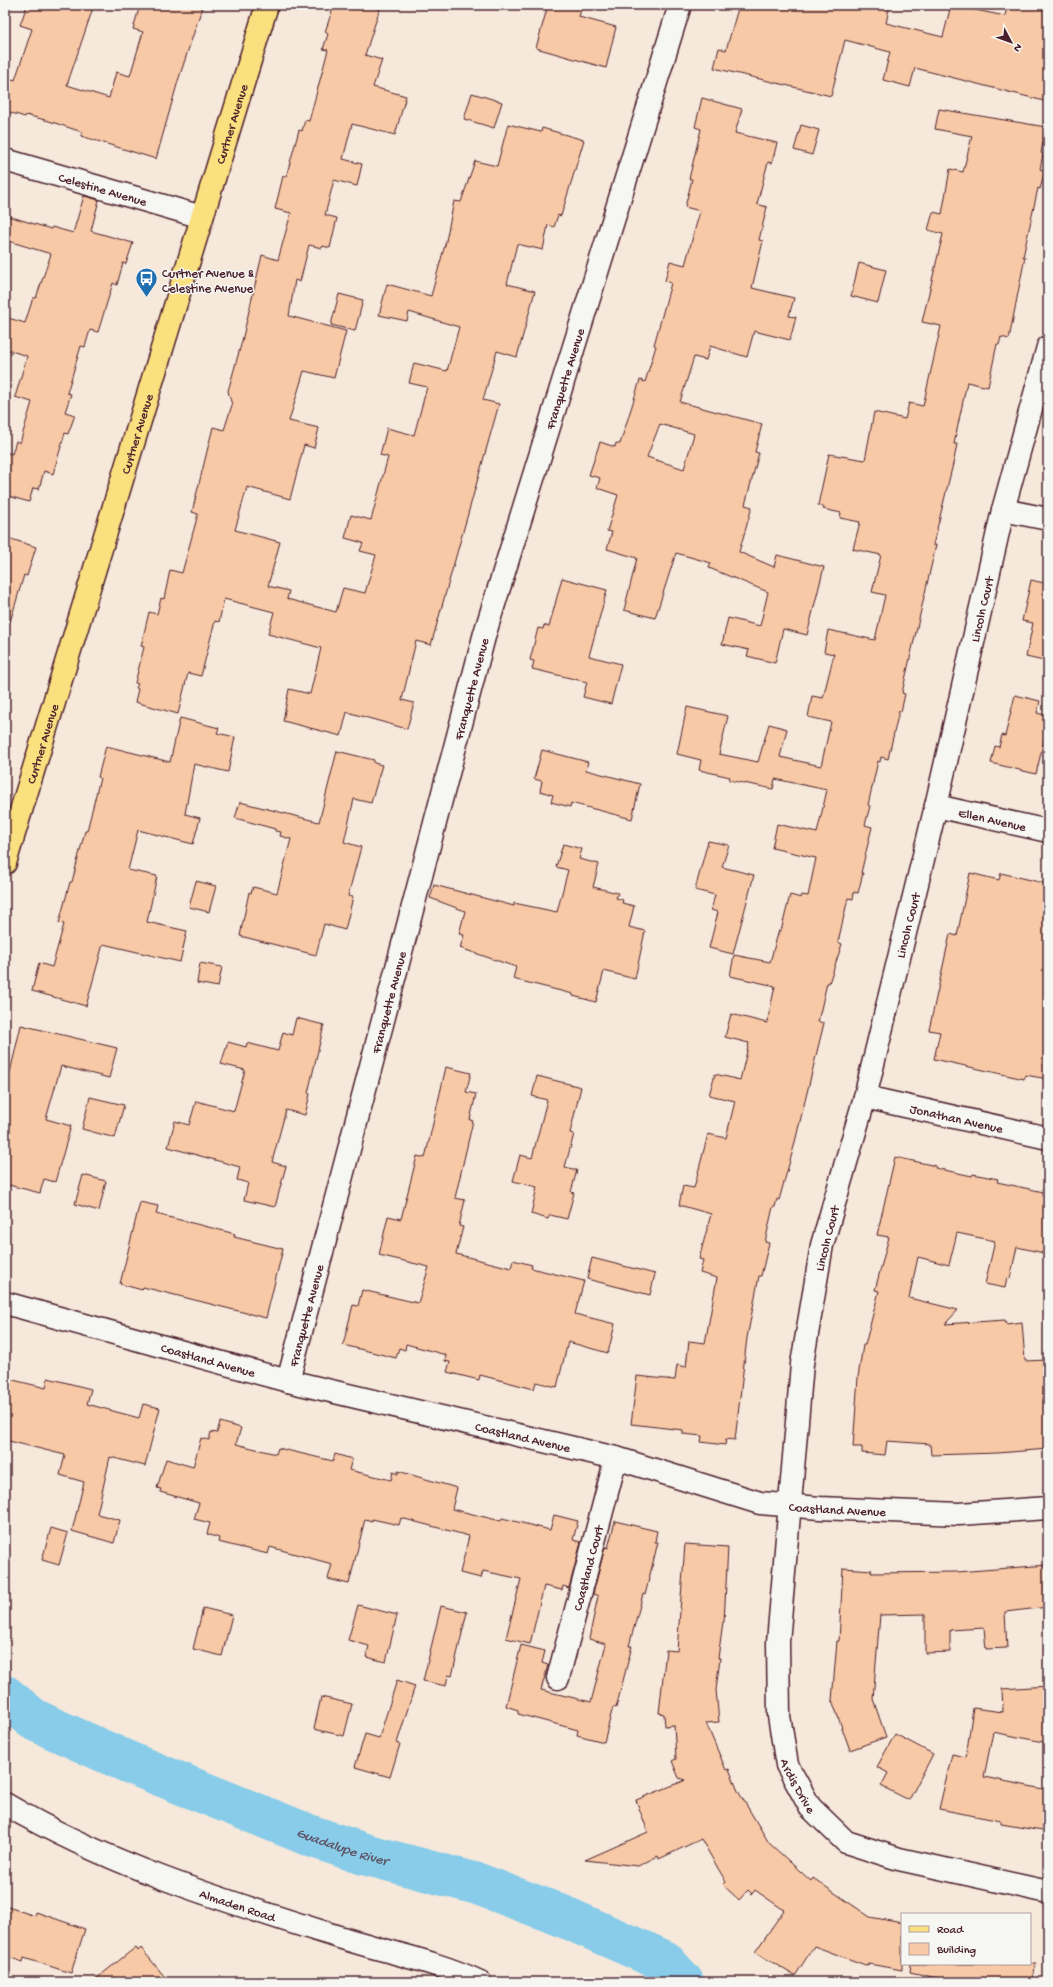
<svg xmlns="http://www.w3.org/2000/svg" width="1053" height="1987" font-family="'Gochi Hand',sans-serif">
	<rect width="100%" height="100%" fill="#f6e8db"/>
	<filter id="ink" filterUnits="userSpaceOnUse"><feTurbulence type="fractalNoise" baseFrequency=".025" numOctaves="2"/><feDisplacementMap in="SourceGraphic" scale="8" xChannelSelector="R" yChannelSelector="G"/><feConvolveMatrix kernelMatrix="1 2 1 2 8 2 1 2 1" color-interpolation-filters="sRGB"/></filter>
	<g filter="url(#ink)">
		<g fill="none" stroke-linecap="round" stroke-linejoin="round">
			<path stroke="#88ccea" stroke-width="42" id="s1" d="M5,1696L33,1719L52,1728L130,1763L311,1836L364,1854L478,1884L560,1915L664,1961L683,1982"/>
		</g>
		<g fill="#f7c9a6" stroke="#4a1f2b" fill-rule="evenodd">
			<path d="M27,5H94L67,85L109,98L116,72L130,76L143,32L133,29L140,5H203L178,81L156,159L81,136L82,132L49,121L26,115L25,117L5,111V77L15,80L32,29L20,25Z"/>
			<path d="M334,5H381L365,55L382,60L373,87L406,96L395,135L352,124L343,159L362,164L357,186L334,180L325,215L337,218L330,248L323,246L322,248L309,245L300,282L295,280L289,316L346,331L334,378L304,371L289,421L319,428L314,448L304,445L290,499L247,487L235,530L280,542L268,586L289,591L287,599L336,612L343,588L365,593L376,555L360,551L363,543L345,538L351,515L371,520L388,457L380,455L387,428L414,435L427,387L409,383L414,363L447,371L459,327L409,312L407,321L379,315L387,284L431,296L446,241L454,201L461,202L475,161L497,166L508,124L541,132L542,128L584,140L561,216L558,215L554,227L548,225L543,250L517,244L507,284L535,291L517,357L497,351L483,400L499,404L431,645L416,641L402,700L414,703L407,729L347,712L341,736L283,721L289,689L310,694L321,648L268,634L274,612L224,599L219,622L215,621L201,676L188,673L178,714L135,702L138,689L136,688L138,684L135,683L144,647L141,646L149,612L157,614L161,598L164,599L170,570L182,573L198,514L192,512L213,427L224,430L232,405L228,391L242,341L262,255L278,260L291,213L275,209L283,176L286,177L299,130L302,131L305,120L309,121L328,50L323,49L328,34L325,32Z"/>
			<path d="M548,5H582L579,17L616,27L606,68L536,48Z"/>
			<path d="M739,5H890L886,23L943,37L951,5L1005,16L1007,5H1048V102L915,68L910,87L883,80L890,52L845,40L831,96L714,68L719,48L726,50Z"/>
			<path d="M472,93L502,102L494,128L464,119Z"/>
			<path d="M702,98L742,109L735,133L777,143L772,163L768,162L757,204L767,207L759,240L763,241L752,288L794,298L789,316L796,317L790,340L754,331L747,357L710,346L706,360L694,357L680,402L762,424L755,452L759,453L745,505L752,507L739,552L774,567L777,555L824,567L807,635L783,629L775,663L747,656L749,650L722,644L728,618L760,626L768,592L709,568L711,563L676,553L655,618L624,610L637,558L607,549L612,532L607,531L618,495L597,488L600,478L589,475L600,442L615,447L616,443L620,444L640,380L645,382L656,346L654,345L671,283L665,281L670,261L685,265L700,211L685,207L692,179H689L701,129L695,127ZM660,424L694,434L684,469L647,457Z"/>
			<path d="M939,109L1046,127L1041,153L1043,154L1040,169L1045,171L1040,189L1038,188L1023,257H1025L1009,339L1001,337L999,345L997,344L988,387L967,382L954,444H957L954,460L933,545H936L902,693L905,694L901,712L899,711L888,759L881,757L880,762L878,761L868,805L870,806L865,825L872,827L861,873H863L858,893L854,892L853,899L848,898L838,942L842,944L829,983H827L818,1022L824,1023L793,1150L779,1200L777,1199L775,1207H773L765,1242L769,1243L761,1276H759L747,1338L735,1440L726,1439L725,1445L701,1442L702,1436L683,1434V1430L631,1424L637,1376L675,1380L677,1365L686,1367L689,1341L705,1343L717,1278L700,1273L703,1260L699,1259L711,1214L679,1205L683,1186L694,1188L708,1134L726,1138L735,1101L709,1095L715,1074L740,1080L749,1043L725,1037L731,1014L767,1023L775,986L730,976L734,955L770,962L779,930L781,931L790,895L801,898L802,895L808,896L816,858L772,848L777,824L817,833L827,790L775,779L773,789L729,780L730,777L699,770L701,760L677,754L687,707L728,716L719,754L758,762L769,724L787,729L780,757L821,766L831,722L808,717L812,696L823,698L834,654L824,652L828,630L875,640L885,595L872,592L881,555L853,549L860,522L840,518L841,513L823,509L824,507L818,505L829,454L865,460L874,412L905,419L909,403L923,406L941,326L922,322L943,234L928,230L933,212L942,214L950,169L963,172L972,136L935,129Z"/>
			<path d="M801,125L819,130L812,155L794,150Z"/>
			<path d="M84,196L99,200L91,231L133,243L126,264L123,263L117,285L113,283L98,332L90,330L85,347L81,346L67,393L71,394L65,412L75,415L68,434L65,433L53,474L44,471L39,489L33,488L29,502L5,495V452L12,454L16,441L20,443L32,402L15,397L27,356L5,349V317L25,323L33,298H36L51,254L5,240V215L51,229L52,227L73,233Z"/>
			<path d="M859,263L886,270L878,303L851,296Z"/>
			<path d="M339,294L363,300L355,331L331,325Z"/>
			<path d="M5,537L36,547L27,576L24,575L10,622L5,621Z"/>
			<path d="M562,578L607,590L589,656L621,664L611,704L583,697L587,682L532,669L534,661L530,660L538,628L543,629L544,625L549,627Z"/>
			<path d="M1031,580L1048,584V662L1026,657L1033,623L1022,621Z"/>
			<path d="M1015,695L1040,701L1037,713L1048,716V723L1036,774L991,763L995,746L999,747L1002,735L1005,736Z"/>
			<path d="M180,718L219,728L217,733L235,737L228,772L194,764L185,814L200,818L193,844L138,830L128,870L157,876L147,922L187,931L180,962L103,944L86,1006L32,991L39,963L52,967L64,924L59,923L70,882H72L85,831H87L100,778L98,777L106,746L170,762Z"/>
			<path d="M542,750L588,762L586,770L640,784L632,819L571,803L570,807L551,802L553,795L540,791L542,781L534,779Z"/>
			<path d="M337,751L374,760V763L382,765L371,803L354,799L344,842L361,847L348,896L353,897L345,930L324,924L316,955L240,936L249,892L251,893L253,887L277,893L291,839L280,836L281,832L275,831V829L235,818L240,802L319,822Z"/>
			<path d="M708,841L729,845L722,867L754,875L733,954L709,948L718,912L711,910L715,895L695,890Z"/>
			<path d="M563,844L582,849L579,859L599,864L593,887L618,893L616,898L623,900L622,903L634,906L629,927L645,931L635,979L604,971L596,1002L573,996V994L513,979L516,967L460,948L464,935L459,934L465,911L430,898L434,885L514,906V903L557,912L568,870L556,867Z"/>
			<path d="M970,873L999,880L1001,873L1048,884V1079L1025,1075L1024,1079L934,1059L940,1032L929,1030L950,934L957,936Z"/>
			<path d="M196,881L216,886L209,912L189,907Z"/>
			<path d="M200,963L222,967L218,987L197,983Z"/>
			<path d="M296,1018L324,1025L308,1093L310,1094L305,1115L286,1110L272,1162L286,1166L275,1207L244,1200L248,1183L237,1180L240,1167L168,1147L175,1121L189,1125L196,1101L234,1111L245,1070L221,1064L228,1042L246,1047L247,1043L278,1051L283,1032L292,1035Z"/>
			<path d="M21,1025L117,1048L109,1078L61,1066L46,1119L71,1126L55,1182L44,1179L40,1193L5,1184V1094Z"/>
			<path d="M446,1067L471,1073L466,1092L476,1094L470,1120L473,1121L455,1198L465,1200L459,1226L463,1227L456,1254L511,1268L513,1260L532,1265L531,1268L584,1281L575,1314L615,1324L608,1353L568,1342L557,1387L536,1382L534,1389L480,1375L479,1380L447,1372L450,1362L445,1361L446,1355L406,1344L405,1350L399,1348L396,1358L343,1345L353,1305L358,1306L362,1290L418,1303L429,1267L379,1255L388,1216L401,1219L417,1156L425,1158Z"/>
			<path d="M537,1076L581,1087L570,1133L574,1134L565,1167L577,1170L571,1192L574,1193L567,1219L550,1215L548,1219L531,1214L537,1187L513,1181L520,1155L532,1158L547,1100L532,1096Z"/>
			<path d="M90,1097L124,1105L115,1138L82,1129Z"/>
			<path d="M895,1157L936,1166L935,1168L972,1176L973,1174L998,1179L997,1182L1048,1193V1254L1017,1247L1010,1279L1007,1278L1005,1288L985,1284L995,1241L957,1233L949,1265L918,1257L909,1298L958,1310L945,1324L1005,1320L1006,1324L1022,1322L1025,1361L1048,1360V1449L998,1453L931,1455L930,1444L887,1441L885,1455L862,1453V1447H853L858,1377L863,1345H865L879,1291L875,1290L889,1237L877,1235Z"/>
			<path d="M83,1175L106,1181L99,1211L75,1204Z"/>
			<path d="M140,1202L158,1206L156,1214L224,1231L235,1234L234,1237L283,1249L266,1318L143,1287L142,1290L120,1284Z"/>
			<path d="M592,1258L655,1274L650,1295L587,1279Z"/>
			<path d="M5,1378L46,1388L48,1378L91,1389L87,1404L139,1418L143,1404L160,1408L145,1466L110,1457L97,1514L120,1520L114,1543L72,1531L84,1482L60,1475L65,1455L5,1440Z"/>
			<path d="M220,1422L241,1428L236,1444L276,1454L278,1448L333,1461L335,1454L352,1459L349,1470L391,1480L393,1472L398,1474V1471L457,1488L452,1509L501,1521L502,1518L550,1530L554,1515L578,1521L573,1540L581,1542L569,1588L563,1586L562,1590L544,1586L530,1644L506,1638L521,1579L483,1571L481,1578L460,1573L469,1536L401,1518L399,1525L372,1519V1521L365,1519L349,1584L328,1579L332,1564L270,1547L268,1554L218,1542L219,1538L207,1534L210,1523L194,1519L199,1503L160,1492L161,1489L157,1488L166,1459L193,1467L201,1438L209,1440L211,1432L217,1433Z"/>
			<path d="M615,1521L657,1531L655,1542H658L645,1595L643,1594L629,1646H632L616,1708L613,1707L604,1742L577,1735L578,1730L518,1714V1710L506,1706L521,1645L545,1651L542,1663L548,1665L541,1690L591,1702L606,1644L589,1639L598,1596L593,1594L605,1547L608,1548Z"/>
			<path d="M51,1528L68,1533L59,1565L42,1560Z"/>
			<path d="M685,1544L728,1547L724,1622H723L718,1658H720L716,1690L719,1722L706,1723L726,1770L729,1769L738,1791L769,1843L811,1881L813,1878L870,1917L902,1923V1970L869,1964L868,1966L814,1946L795,1976L755,1952L784,1910L755,1890L752,1894L748,1890L739,1900L723,1885L726,1882L701,1839L659,1859L658,1856L638,1866L585,1860L648,1832L636,1800L686,1780L679,1778L672,1761L676,1759L674,1725L665,1726L664,1714L659,1713L666,1650L677,1651Z"/>
			<path d="M1048,1565V1607L1005,1612L1007,1648L986,1649L984,1628L950,1630V1652L925,1653V1614L880,1615L873,1699L886,1737L850,1750L832,1700L837,1641H839L843,1568L872,1570L871,1573L957,1572Z"/>
			<path d="M358,1605L397,1615L386,1662L366,1657L369,1646L348,1640Z"/>
			<path d="M441,1606L467,1612L452,1676L448,1675L446,1686L423,1681Z"/>
			<path d="M203,1608L232,1615L222,1656L193,1649Z"/>
			<path d="M397,1680L415,1686L397,1743L400,1744L390,1777L355,1767L365,1734L379,1738Z"/>
			<path d="M1048,1686V1743L993,1732L984,1777L1048,1790V1832L1001,1824V1821L939,1809L952,1754L966,1757L973,1708L1003,1712L1002,1689Z"/>
			<path d="M321,1697L352,1704L344,1736L314,1729Z"/>
			<path d="M895,1734L933,1754L909,1800L881,1786L888,1773L877,1767Z"/>
			<path d="M5,1906L35,1916L36,1912L85,1929L71,1973L24,1958L23,1962L5,1956Z"/>
			<path d="M136,1947L138,1951L141,1948L169,1982H92Z"/>
			<path d="M911,1964H1036L1032,1982H955L910,1972Z"/>
		</g>
		<g fill="none" stroke-linecap="round" stroke-linejoin="round">
			<defs>
				<g id="minor">
					<path id="s2" d="M5,160L202,217"/>
					<path id="s3" d="M1048,347L1003,510L936,806L865,1097L822,1245L802,1364L778,1642L779,1716L787,1765L810,1807L846,1842L899,1859L1048,1892"/>
					<path d="M1003,510L1048,519"/>
					<path id="s4" d="M936,806L1048,831"/>
					<path id="s5" d="M865,1097L1048,1138"/>
					<path id="s6" d="M5,1303L288,1381L616,1458L760,1503L820,1508L959,1514L1048,1508"/>
					<path id="s7" d="M288,1381L485,633L680,5"/>
					<path id="s8" d="M558,1678L616,1458"/>
					<path id="s9" d="M5,1804C108,1865 225,1901 339,1937C386,1952 435,1961 480,1982"/>
				</g>
				<g id="major">
					<path id="s10" d="M5,863L267,5"/>
				</g>
			</defs>
			<use href="#minor" stroke="#4a1f2b" stroke-width="25"/>
			<use href="#major" stroke="#4a1f2b" stroke-width="25"/>
			<use href="#minor" stroke="#f6f6f2" stroke-width="22"/>
			<use href="#major" stroke="#fbe080" stroke-width="22"/>
		</g>
	</g>
	<defs>
		<symbol id="bus-pin" viewBox="-11 -11 22 30"><path d="M0 17L-7.5 6A9.5 9.5 0 1 1 7.5 6Z" fill="#1f6fb2" stroke="#f6f6f2"/><path d="M-5-6H5V4H4V6H2V4H-2V6H-4V4H-5ZM-3.5-4V0h7V-4ZM-3.5 1.2v1.5H-2V1.2ZM2 1.2v1.5H3.5V1.2Z" fill="#fff"/></symbol>
	</defs>
	<g fill-rule="evenodd">
		<use href="#bus-pin" x="134" y="266" width="25" height="34"/>
	</g>
	<g text-anchor="middle" stroke-width="3" stroke-linejoin="round" paint-order="stroke">
		<g font-size="13" fill="#4a1f2b" stroke="#f6f6f2">
			<text dy="5" stroke="none"><textPath href="#s10" startOffset="773">Curtner Avenue</textPath></text>
			<text dy="5" stroke="none"><textPath href="#s2" startOffset="102">Celestine Avenue</textPath></text>
			<text dy="5" stroke="none"><textPath href="#s7" startOffset="1040">Franquette Avenue</textPath></text>
			<text dy="5" stroke="none"><textPath href="#s10" startOffset="449">Curtner Avenue</textPath></text>
			<text transform="translate(981 609) rotate(-77)" y="5">Lincoln Court</text>
			<text dy="5" stroke="none"><textPath href="#s7" startOffset="716">Franquette Avenue</textPath></text>
			<text dy="5" stroke="none"><textPath href="#s10" startOffset="125">Curtner Avenue</textPath></text>
			<text dy="5" stroke="none"><textPath href="#s4" startOffset="58">Ellen Avenue</textPath></text>
			<text transform="translate(907 925) rotate(-76)" y="5">Lincoln Court</text>
			<text dy="5" stroke="none"><textPath href="#s7" startOffset="392">Franquette Avenue</textPath></text>
			<text dy="5" stroke="none"><textPath href="#s5" startOffset="94">Jonathan Avenue</textPath></text>
			<text transform="translate(826 1238) rotate(-76)" y="5">Lincoln Court</text>
			<text dy="5" stroke="none"><textPath href="#s7" startOffset="68">Franquette Avenue</textPath></text>
			<text dy="5" stroke="none"><textPath href="#s6" startOffset="211">Coastland Avenue</textPath></text>
			<text dy="5" stroke="none"><textPath href="#s6" startOffset="535">Coastland Avenue</textPath></text>
			<text dy="5" stroke="none"><textPath href="#s6" startOffset="859">Coastland Avenue</textPath></text>
			<text dy="5" stroke="none"><textPath href="#s8" startOffset="114">Coastland Court</textPath></text>
			<text dy="5" stroke="none"><textPath href="#s3" startOffset="1473">Ardis Drive</textPath></text>
			<text dy="5" stroke="none"><textPath href="#s9" startOffset="254">Almaden Road</textPath></text>
		</g>
		<g font-size="13" fill="#4a1f2b" stroke="#f6f6f2" text-anchor="start">
			<text x="162" y="277">Curtner Avenue &amp;<tspan x="162" dy="15">Celestine Avenue</tspan></text>
		</g>
		<g font-size="14" font-style="italic" fill="#5d5364" stroke="#f6f6f2">
			<text dy="5" stroke="none"><textPath href="#s1" startOffset="371">Guadalupe River</textPath></text>
		</g>
	</g>
	<rect width="1053" height="1987" fill="none" stroke="#f6f6f2" stroke-width="20"/>
	<rect x="10" y="10" width="1033" height="1967" fill="none" stroke="#4a1f2b" stroke-width="1.5" filter="url(#ink)"/>
	<rect x="901" y="1913" width="130" height="52" fill="#f6f6f2" stroke="#b1a0a2"/>
	<rect x="909" y="1926" width="20" height="6" fill="#fbe080" stroke="#b1a0a2"/>
	<text x="937" y="1933" font-size="12" fill="#4a1f2b">Road</text>
	<rect x="909" y="1943" width="20" height="12" fill="#f7c9a6" stroke="#b1a0a2"/>
	<text x="937" y="1953" font-size="12" fill="#4a1f2b">Building</text>
	<g transform="translate(1011 42) rotate(131)" stroke="#f6f6f2" stroke-width="3" paint-order="stroke">
	<path d="M0-3L7 15L0 10L-7 15Z" fill="#4a1f2b"/>
	<text y="-6" font-size="11" font-weight="bold" text-anchor="middle" fill="#4a1f2b">N</text>
	</g>
</svg>
